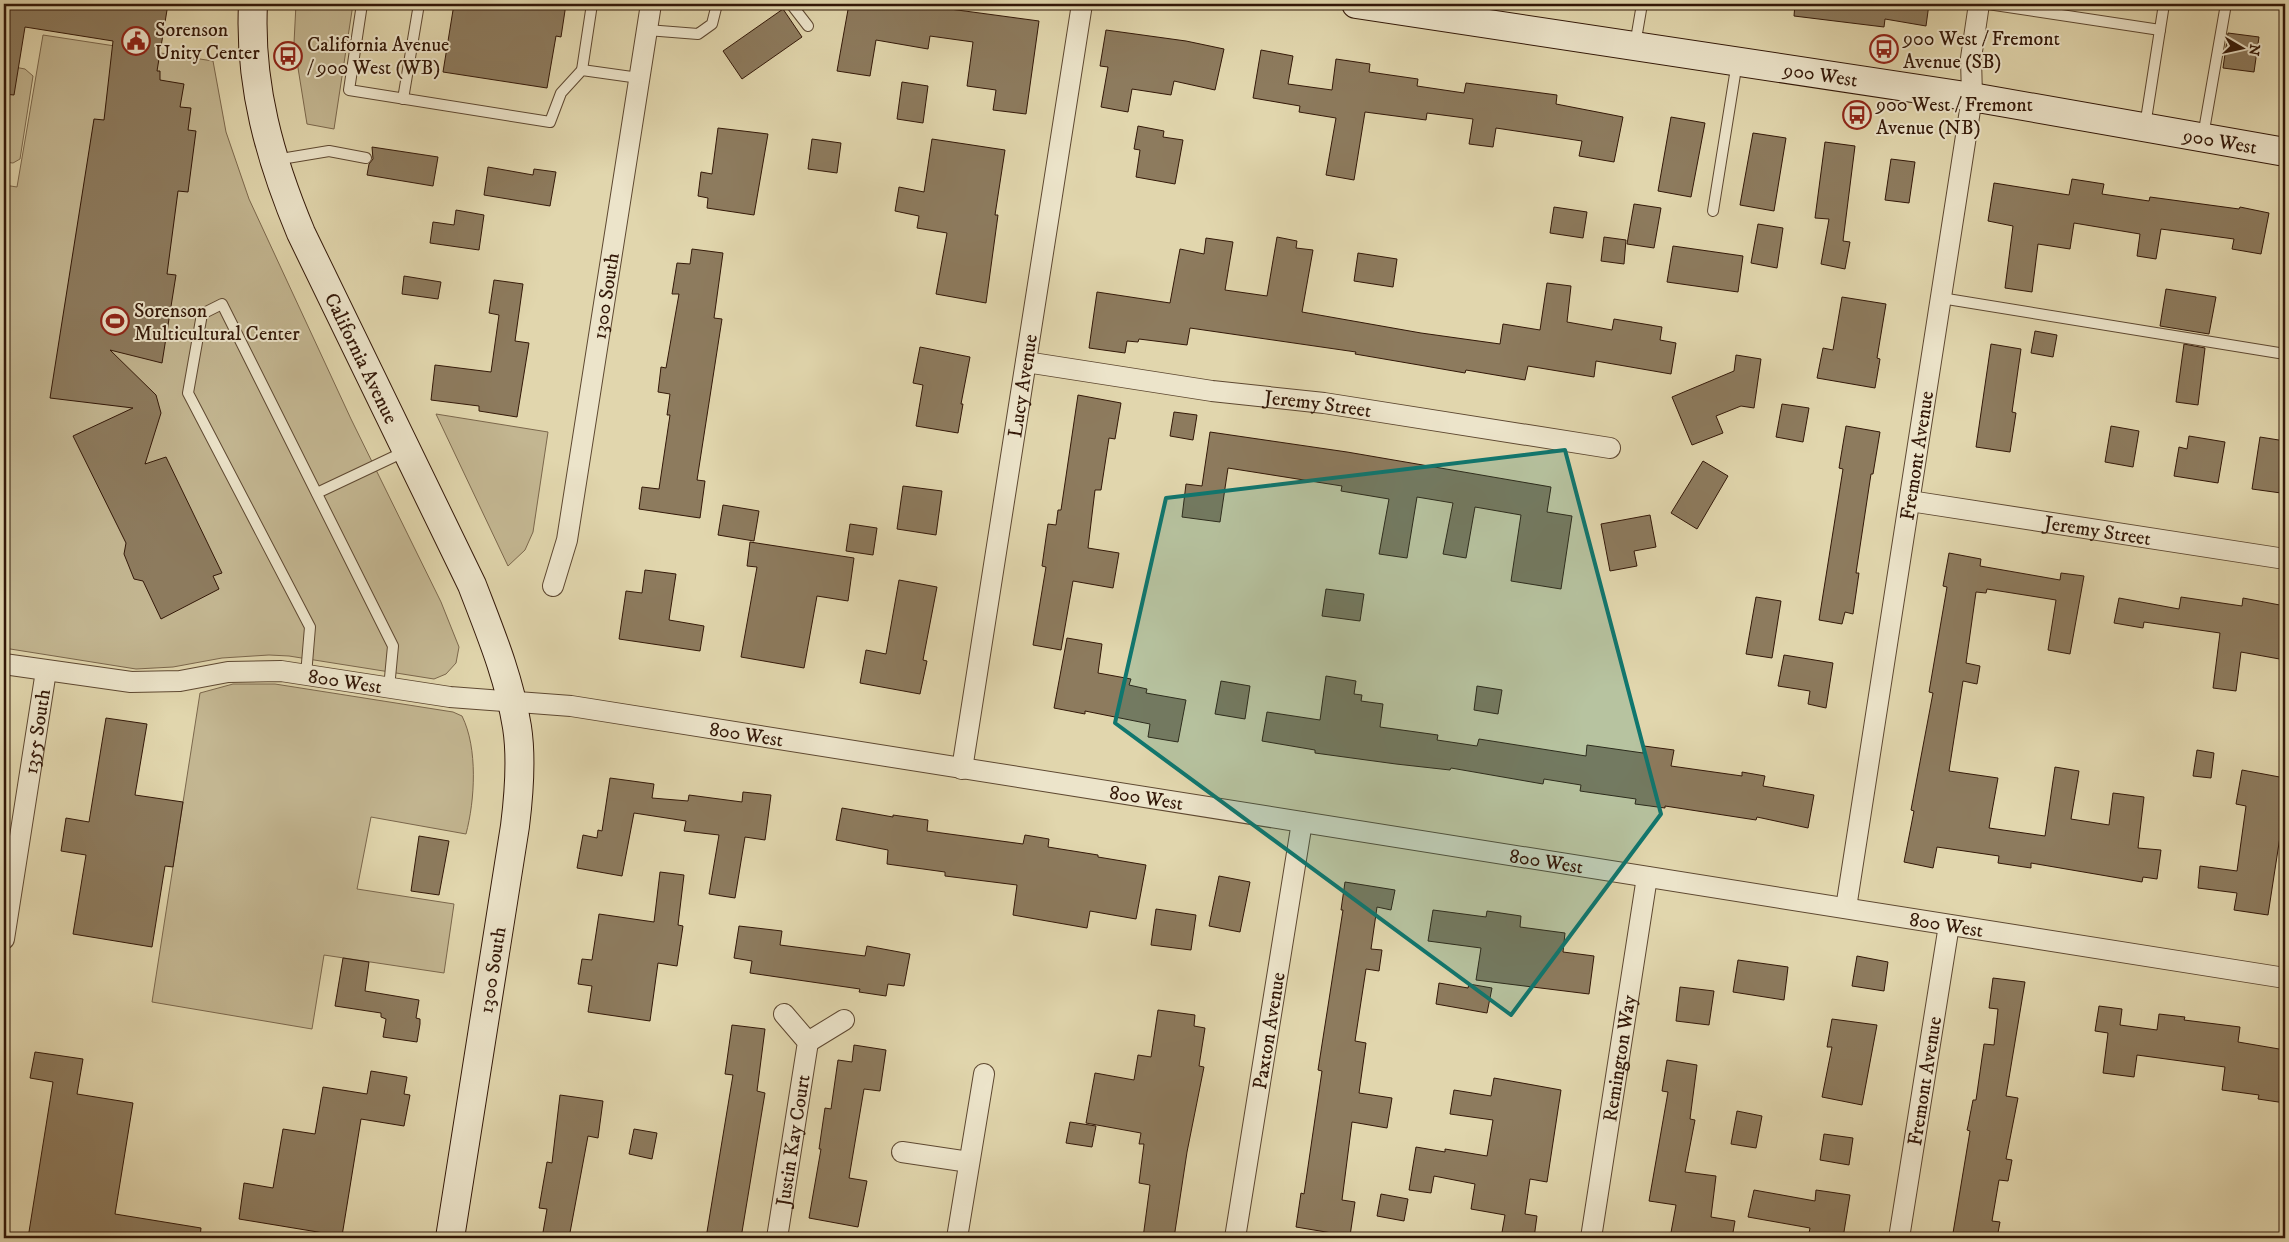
<svg xmlns="http://www.w3.org/2000/svg" width="2289" height="1242" font-family="'IM FELL DW Pica',serif">
	<rect width="100%" height="100%" fill="#e1d6ad"/>
	<filter id="stains"><feTurbulence type="fractalNoise" baseFrequency=".004" numOctaves="4"/><feColorMatrix values="0 0 0 0 .2 0 0 0 0 .09 0 0 0 0 .02 0 0 0 .5 -.17"/></filter>
	<radialGradient id="worn" r=".72"><stop offset=".6" stop-color="#630" stop-opacity="0"/><stop offset="1" stop-color="#630" stop-opacity=".3"/></radialGradient>
	<g fill="#c3b691" stroke="#7b674c">
		<path d="M296,4H353L334,129L307,124L294,43Z"/>
		<path d="M43,35L213,61L226,132L249,199L351,419L441,602L459,647L456,663L446,674L434,679L289,656L269,655L222,658L173,667L136,669L4,648V185L17,187Z"/>
		<path d="M4,65L25,69L33,76L20,159L13,163L4,162Z"/>
		<path d="M436,414L548,432L533,532L525,550L508,566Z"/>
		<path d="M233,684H275L453,712L462,716C478,748 475,800 466,834L371,817L357,889L454,904L444,973L324,955L312,1029L152,1002L200,693Z"/>
	</g>
	<g fill="#8d7b5e" stroke="#331808">
		<path d="M4,4H168L157,71H160V80L184,84L180,107L191,108L188,130L196,131L188,192L178,191L167,274L176,275L162,363L110,350L156,395L161,413L145,464L166,457L222,573L213,576L219,589L161,619L143,581L134,579L124,554L126,543L73,436L133,408L50,398L94,119L104,120L113,41L25,27L14,95L4,94Z"/>
		<path d="M454,4H566L561,37L556,36L547,88L443,72Z"/>
		<path d="M849,4H936L935,7L1039,21L1026,114L993,110L996,90L967,86L973,42L930,36L928,49L876,40L870,76L837,71Z"/>
		<path d="M1795,4H1929L1926,26L1885,19L1884,27L1794,16Z"/>
		<path d="M783,9L802,37L742,79L723,51Z"/>
		<path d="M1106,30L1186,41L1224,49L1215,90L1174,81L1171,95L1132,89L1128,112L1101,107L1108,67L1100,66Z"/>
		<path d="M2228,33L2259,37L2254,72L2223,68Z"/>
		<path d="M1261,50L1293,56L1288,84L1332,90L1336,59L1370,64L1369,72L1418,79L1417,86L1464,93L1466,83L1557,95L1556,104L1623,117L1614,162L1579,156L1582,141L1496,128L1493,147L1469,144L1473,119L1427,113L1426,120L1365,112L1354,180L1326,175L1336,118L1299,112L1300,106L1253,98Z"/>
		<path d="M902,82L928,86L923,123L897,119Z"/>
		<path d="M1671,117L1705,123L1691,197L1658,191Z"/>
		<path d="M1138,126L1164,131L1163,137L1183,140L1175,184L1136,177L1140,150L1134,149Z"/>
		<path d="M718,128L768,134L754,215L707,208L708,198L698,196L701,172L712,174Z"/>
		<path d="M1753,133L1786,138L1774,211L1740,205Z"/>
		<path d="M812,139L841,143L837,173L808,169Z"/>
		<path d="M932,139L1005,150L995,215H998L986,303L936,294L947,233L917,228L919,216L895,211L899,187L924,192Z"/>
		<path d="M1825,142L1855,146L1843,241L1850,242L1845,269L1821,264L1829,219L1815,218Z"/>
		<path d="M372,147L438,157L433,186L367,175L369,164L373,159Z"/>
		<path d="M1891,159L1915,162L1909,203L1885,200Z"/>
		<path d="M488,167L533,175L534,169L556,172L550,206L484,195Z"/>
		<path d="M2072,179L2104,184L2102,194L2149,201L2150,197L2239,209L2240,207L2269,213L2261,254L2232,249L2234,239L2161,229L2156,259L2137,256L2140,234L2074,223L2070,249L2038,244L2032,292L2005,288L2013,226L1988,221L1994,183L2069,195Z"/>
		<path d="M1634,204L1661,208L1654,248L1627,244Z"/>
		<path d="M1554,207L1587,212L1583,238L1550,233Z"/>
		<path d="M456,210L484,215L479,250L430,243L433,222L454,225Z"/>
		<path d="M1758,224L1783,228L1777,268L1751,263Z"/>
		<path d="M1277,237L1297,241L1296,248L1313,250L1302,312L1421,333L1500,344L1503,324L1540,330L1547,283L1571,286L1567,322L1612,330L1614,319L1662,327L1660,340L1676,343L1671,374L1596,361L1594,377L1528,366L1525,380L1466,370L1465,373L1425,366L1355,354L1356,352L1190,328L1187,345L1139,339L1138,342L1127,341L1125,353L1089,348L1097,292L1170,303L1180,249L1204,254L1206,238L1233,242L1225,290L1267,296Z"/>
		<path d="M1604,237L1626,240L1624,264L1601,261Z"/>
		<path d="M1673,246L1743,256L1738,292L1667,282Z"/>
		<path d="M692,249L723,253L714,318L722,319L697,480L705,481L700,518L639,509L642,487L659,489L670,415H667L670,394L658,392L661,367L666,368L679,294H672L677,263L690,264Z"/>
		<path d="M1358,253L1397,259L1393,287L1354,281Z"/>
		<path d="M404,276L441,282L438,299L402,294Z"/>
		<path d="M494,280L523,284L515,341L529,343L517,417L479,411V406L431,400L435,365L491,372L499,315L489,313Z"/>
		<path d="M2166,289L2216,297L2209,334L2160,326Z"/>
		<path d="M1842,297L1886,304L1877,358L1880,359L1875,388L1817,378L1823,348L1833,350Z"/>
		<path d="M2035,331L2057,335L2053,357L2031,353Z"/>
		<path d="M1991,344L2021,349L2012,412L2016,413L2010,452L1976,447Z"/>
		<path d="M2184,344L2205,348L2198,405L2176,402Z"/>
		<path d="M920,347L970,357L961,404H963L958,433L916,426L923,385L913,383Z"/>
		<path d="M1736,355L1761,359L1754,408L1741,406L1716,416L1723,433L1692,445L1672,397L1734,371Z"/>
		<path d="M1078,395L1121,403L1115,439L1109,438L1101,490H1095L1088,548L1119,553L1113,588L1073,581L1061,650L1033,645L1046,567L1042,566L1048,524L1056,525L1058,510H1061Z"/>
		<path d="M1782,404L1809,408L1803,442L1776,437Z"/>
		<path d="M1174,412L1197,415L1193,440L1170,436Z"/>
		<path d="M1846,426L1880,432L1873,474H1871L1856,573H1859L1853,614L1845,612L1842,624L1819,620L1843,469L1839,468Z"/>
		<path d="M2111,426L2139,431L2133,467L2105,462Z"/>
		<path d="M1210,432L1347,452L1551,487L1547,512L1572,516L1561,589L1511,581L1521,515L1475,507L1466,558L1443,554L1453,503L1417,497L1407,558L1379,554L1389,499L1341,491L1342,486L1228,468L1220,522L1182,517L1186,484L1202,486Z"/>
		<path d="M2189,436L2225,442L2218,483L2174,476L2179,447L2187,449Z"/>
		<path d="M2260,437L2285,441V468L2281,493L2252,489Z"/>
		<path d="M1703,461L1728,476L1697,529L1671,513Z"/>
		<path d="M903,486L942,491L936,535L897,529Z"/>
		<path d="M723,505L759,511L754,541L718,535Z"/>
		<path d="M1650,515L1656,547L1634,551L1637,566L1610,571L1601,524Z"/>
		<path d="M850,524L877,528L873,555L846,551Z"/>
		<path d="M750,542L854,558L848,601L817,596L804,668L741,657L757,567L747,566Z"/>
		<path d="M1949,553L1981,559L1980,566L2060,580L2061,573L2084,576L2070,654L2048,650L2056,600L1987,589L1986,593L1976,592L1966,663L1980,666L1977,684L1963,681L1949,771L1998,778L1989,828L2045,836L2055,767L2079,771L2071,819L2109,825L2113,793L2144,797L2138,848L2161,850L2157,879L2143,877L2142,882L2031,863V868L1998,863L1999,856L1937,847L1933,868L1904,862L1914,811L1911,810L1933,693L1929,692L1947,587L1943,586Z"/>
		<path d="M645,570L676,574L669,620L704,626L700,651L619,639L626,591L642,593Z"/>
		<path d="M899,580L937,587L923,660L927,661L920,694L860,683L866,650L886,654Z"/>
		<path d="M1326,589L1364,594L1360,621L1322,616Z"/>
		<path d="M1756,597L1781,601L1772,658L1746,654Z"/>
		<path d="M2181,597L2242,606L2243,598L2285,606V660L2241,652L2236,691L2213,688L2220,633L2144,622L2143,628L2114,623L2119,598L2179,609Z"/>
		<path d="M1067,638L1102,644L1098,673L1131,679L1129,685L1147,689L1146,693L1186,700L1178,742L1148,737L1150,724L1085,711V714L1054,708Z"/>
		<path d="M1784,655L1833,663L1826,708L1808,704L1810,691L1778,686Z"/>
		<path d="M1326,676L1356,681L1354,694L1362,695L1361,701L1383,704L1380,727L1438,735L1437,740L1477,746L1479,739L1586,756L1587,745L1643,753L1644,746L1674,750L1671,766L1742,776V772L1765,776L1763,786L1814,795L1808,828L1757,817L1756,820L1665,806V808L1635,804L1636,799L1580,791L1581,785L1544,779L1543,784L1451,768L1450,770L1396,764L1315,753V750L1262,741L1267,712L1320,720Z"/>
		<path d="M1221,681L1250,686L1245,719L1215,714Z"/>
		<path d="M1477,686L1502,690L1498,714L1474,710Z"/>
		<path d="M106,718L147,724L135,795L183,802L173,867L165,866L152,947L73,934L86,855L61,851L66,818L89,822Z"/>
		<path d="M2197,750L2214,753L2211,778L2193,776Z"/>
		<path d="M2242,770L2285,778V804L2268,915L2234,910L2237,893L2198,888L2200,866L2237,871L2246,806L2236,804Z"/>
		<path d="M610,778L654,784L652,798L688,801L689,795L742,802L743,792L771,795L765,840L745,837L735,898L709,894L719,835L684,831L686,821L634,813L622,876L577,868L583,835L597,838L598,830L602,831Z"/>
		<path d="M842,808L893,817V815L928,820L927,831L1023,844L1025,835L1049,839L1048,847L1098,855V857L1146,865L1136,919L1090,911L1087,928L1013,915L1017,885L945,876V872L887,864L888,850L836,840Z"/>
		<path d="M419,836L449,841L439,895L411,891Z"/>
		<path d="M660,872L684,875L678,925L683,926L677,966L658,963L650,1021L588,1012L592,986L578,984L582,959L592,960L599,914L654,922Z"/>
		<path d="M1219,876L1250,882L1240,932L1209,926Z"/>
		<path d="M1345,882L1395,890L1391,910L1377,907L1371,949L1382,950L1379,971L1366,969L1355,1041L1366,1043L1359,1093L1392,1098L1387,1128L1352,1122L1342,1200L1355,1202L1350,1236L1296,1227L1301,1193L1304,1194L1322,1071L1318,1070L1343,910H1341Z"/>
		<path d="M1156,909L1196,915L1191,950L1151,945Z"/>
		<path d="M1433,910L1486,917L1487,911L1521,916L1520,927L1565,933L1563,952L1594,956L1589,994L1476,980L1481,948L1428,941Z"/>
		<path d="M739,926L782,931L780,945L865,956L867,946L910,954L904,986L888,984L886,996L859,992L860,989L750,973L752,961L734,958Z"/>
		<path d="M1857,956L1888,962L1884,991L1852,986Z"/>
		<path d="M343,958L369,962L365,991L419,1000L416,1018L420,1019V1024L417,1042L383,1037L386,1019L381,1017V1013L335,1006Z"/>
		<path d="M1738,960L1788,967L1784,1000L1733,992Z"/>
		<path d="M1993,978L2025,982L2006,1096L2018,1098L2006,1159L2012,1160L2008,1181L1999,1180L1992,1221L2000,1222L1997,1238H1966V1235L1953,1233L1970,1131L1967,1130L1968,1126L1973,1100H1976L1984,1044L1994,1045L1998,1009L1989,1008Z"/>
		<path d="M1439,983L1468,988L1469,984L1492,988L1487,1013L1436,1004Z"/>
		<path d="M1680,987L1714,991L1709,1025L1676,1021Z"/>
		<path d="M2099,1006L2122,1009L2120,1025L2157,1030L2159,1014L2185,1017L2184,1020L2240,1027L2238,1042L2285,1050V1103L2258,1099L2259,1095L2222,1090L2225,1067L2137,1055L2134,1077L2103,1073L2108,1033L2095,1031Z"/>
		<path d="M1158,1010L1195,1015L1194,1026L1205,1028L1199,1066L1204,1067L1187,1152L1174,1238H1143L1150,1185L1139,1183L1144,1144H1139L1141,1133L1086,1123L1095,1073L1134,1080L1138,1055L1151,1057Z"/>
		<path d="M1832,1019L1877,1025L1862,1105L1822,1097L1832,1047H1827Z"/>
		<path d="M732,1025L765,1029L757,1091L765,1093L741,1238H706L733,1075L725,1074Z"/>
		<path d="M854,1045L886,1050L880,1091L864,1089L849,1178L867,1181L858,1227L809,1218L821,1149H819L825,1108L831,1109L838,1060L852,1062Z"/>
		<path d="M35,1052L83,1059L77,1094L133,1103L115,1214L201,1228L200,1238H28L53,1082L30,1078Z"/>
		<path d="M1667,1060L1697,1065L1690,1119L1695,1120L1685,1172L1716,1176L1711,1217L1735,1221L1732,1238H1670L1676,1205L1649,1201L1668,1092L1662,1091Z"/>
		<path d="M371,1071L407,1077L404,1094L410,1095L404,1126L361,1119L342,1236L239,1219L244,1183L273,1188L283,1129L315,1134L323,1087L367,1094Z"/>
		<path d="M1494,1078L1561,1090L1547,1182L1530,1179L1525,1214L1537,1216L1534,1238H1501L1505,1215L1471,1209L1475,1184L1434,1176L1431,1193L1409,1190L1416,1147L1445,1152V1149L1487,1156L1493,1120L1450,1114L1454,1090L1491,1096Z"/>
		<path d="M560,1095L603,1101L598,1138L588,1136L569,1238H542L547,1209L539,1208L547,1162L552,1163Z"/>
		<path d="M1737,1111L1762,1116L1756,1148L1731,1144Z"/>
		<path d="M1070,1122L1096,1126L1092,1147L1066,1143Z"/>
		<path d="M634,1129L657,1133L652,1159L629,1154Z"/>
		<path d="M1824,1134L1853,1138L1849,1165L1820,1160Z"/>
		<path d="M1754,1190L1815,1201L1816,1190L1850,1195L1843,1238H1808L1810,1228L1748,1217Z"/>
		<path d="M1381,1194L1408,1199L1404,1221L1377,1216Z"/>
	</g>
	<g fill="none" stroke-linecap="round" stroke-linejoin="round">
		<defs>
			<g id="lane">
				<path d="M362,4L349,90L550,122L561,93L582,70L639,78"/>
				<path d="M791,4L808,26"/>
				<path d="M1988,4L2160,30"/>
				<path d="M647,30L698,34L712,24L717,4"/>
				<path d="M1635,45L1642,4"/>
				<path d="M582,70L592,4"/>
				<path d="M403,99L419,4"/>
				<path d="M2145,126L2164,4"/>
				<path d="M2203,136L2226,4"/>
				<path d="M275,160L329,151L366,158"/>
				<path d="M1713,211L1737,62"/>
				<path d="M1941,298L2285,354"/>
				<path d="M317,493L406,451"/>
				<path d="M306,675L310,627L188,393L202,314L222,304L393,646L389,688"/>
			</g>
			<g id="street">
				<path id="s1" d="M1026,362L1212,391L1324,403L1610,448"/>
				<path id="s2" d="M1910,501L2285,559"/>
				<path id="s3" d="M553,586L567,540L651,4"/>
				<path id="s4" d="M4,664L131,682L180,681L228,672L281,671L450,697L571,706L2285,978"/>
				<path id="s5" d="M962,769L1082,4"/>
				<path id="s6" d="M1846,908L1966,136L1972,97L1971,58L1979,4"/>
				<path id="s7" d="M4,939L46,671"/>
				<path d="M808,1042L844,1020"/>
				<path d="M902,1152L969,1162"/>
				<path id="s8" d="M777,1238L808,1042L784,1014"/>
				<path d="M957,1238L984,1074"/>
				<path id="s9" d="M1235,1238L1302,822"/>
				<path id="s10" d="M1591,1238L1647,877"/>
				<path id="s11" d="M1899,1238L1949,925"/>
			</g>
			<g id="secondary">
				<path id="s12" d="M253,4C249,85 270,159 301,233L472,585C490,632 509,677 517,727C522,759 519,794 515,826L450,1238"/>
				<path id="s13" d="M1356,4L1972,97L2285,152"/>
			</g>
		</defs>
		<use href="#lane" stroke="#5e4831" stroke-width="12"/>
		<use href="#street" stroke="#5e4831" stroke-width="22"/>
		<use href="#secondary" stroke="#331808" stroke-width="30"/>
		<use href="#lane" stroke="#ece4ca" stroke-width="10"/>
		<use href="#street" stroke="#ece4ca" stroke-width="20"/>
		<use href="#secondary" stroke="#ece4ca" stroke-width="28"/>
	</g>
	<path fill="#0f766e" fill-opacity="0.2" stroke="#0f766e" stroke-width="4" stroke-linejoin="round" d="M1565,450L1661,814L1511,1015L1115,723L1166,498Z"/>
	<defs>
		<symbol id="civic-ring" viewBox="-11 -11 22 22"><circle r="9.5" fill="#ece4ca" stroke="#8f2418" stroke-width="1.5"/><path d="M-.6-6.5H3V-4.5H.6V-3L4-1V1h2V6H-6V1h2V-1L-.6-3ZM-1.2 2.5V6h2.4V2.5Z" fill="#8f2418"/></symbol>
		<symbol id="bus-ring" viewBox="-11 -11 22 22"><circle r="9.5" fill="#ece4ca" stroke="#8f2418" stroke-width="1.5"/><path d="M-5-6H5V4H4V6H2V4H-2V6H-4V4H-5ZM-3.5-4V0h7V-4ZM-3.5 1.2v1.5H-2V1.2ZM2 1.2v1.5H3.5V1.2Z" fill="#8f2418"/></symbol>
		<symbol id="stadium-ring" viewBox="-11 -11 22 22"><circle r="9.5" fill="#ece4ca" stroke="#8f2418" stroke-width="1.5"/><path d="M0-5a6.5 5 0 1 0 0 10a6.5 5 0 1 0 0-10ZM-3.5-1.8h7v3.6h-7Z" fill="#8f2418"/></symbol>
	</defs>
	<g fill-rule="evenodd">
		<use href="#civic-ring" x="120" y="25" width="32" height="32"/>
		<use href="#bus-ring" x="1868" y="33" width="32" height="32"/>
		<use href="#bus-ring" x="272" y="40" width="32" height="32"/>
		<use href="#bus-ring" x="1841" y="99" width="32" height="32"/>
		<use href="#stadium-ring" x="99" y="305" width="32" height="32"/>
	</g>
	<g text-anchor="middle" stroke-width="4" stroke-linejoin="round" paint-order="stroke">
		<g font-size="20" fill="#331808" stroke="#ece4ca" text-anchor="start">
			<text x="155" y="36">Sorenson<tspan x="155" dy="23">Unity Center</tspan></text>
			<text x="1903" y="45">900 West / Fremont<tspan x="1903" dy="23">Avenue (SB)</tspan></text>
			<text x="307" y="51">California Avenue<tspan x="307" dy="23">/ 900 West (WB)</tspan></text>
			<text x="1876" y="111">900 West / Fremont<tspan x="1876" dy="23">Avenue (NB)</tspan></text>
			<text x="134" y="317">Sorenson<tspan x="134" dy="23">Multicultural Center</tspan></text>
		</g>
		<g font-size="20" fill="#331808" stroke="#ece4ca">
			<text dy="7" stroke="none"><textPath href="#s13" startOffset="470">900 West</textPath></text>
			<text dy="7" stroke="none"><textPath href="#s13" startOffset="875">900 West</textPath></text>
			<text dy="7" stroke="none"><textPath href="#s3" startOffset="295">1300 South</textPath></text>
			<text dy="7" stroke="none"><textPath href="#s12" startOffset="375">California Avenue</textPath></text>
			<text dy="7" stroke="none"><textPath href="#s5" startOffset="388">Lucy Avenue</textPath></text>
			<text dy="7" stroke="none"><textPath href="#s1" startOffset="295">Jeremy Street</textPath></text>
			<text dy="7" stroke="none"><textPath href="#s6" startOffset="458">Fremont Avenue</textPath></text>
			<text dy="7" stroke="none"><textPath href="#s2" startOffset="190">Jeremy Street</textPath></text>
			<text dy="7" stroke="none"><textPath href="#s4" startOffset="344">800 West</textPath></text>
			<text dy="7" stroke="none"><textPath href="#s7" startOffset="210">1355 South</textPath></text>
			<text dy="7" stroke="none"><textPath href="#s4" startOffset="749">800 West</textPath></text>
			<text dy="7" stroke="none"><textPath href="#s4" startOffset="1154">800 West</textPath></text>
			<text dy="7" stroke="none"><textPath href="#s4" startOffset="1559">800 West</textPath></text>
			<text dy="7" stroke="none"><textPath href="#s4" startOffset="1964">800 West</textPath></text>
			<text transform="translate(492 970) rotate(-81)" y="7">1300 South</text>
			<text dy="7" stroke="none"><textPath href="#s9" startOffset="210">Paxton Avenue</textPath></text>
			<text dy="7" stroke="none"><textPath href="#s10" startOffset="182">Remington Way</textPath></text>
			<text dy="7" stroke="none"><textPath href="#s11" startOffset="159">Fremont Avenue</textPath></text>
			<text dy="7" stroke="none"><textPath href="#s8" startOffset="99">Justin Kay Court</textPath></text>
		</g>
	</g>
	<rect width="2289" height="1242" fill="none" stroke="#e1d6ad" stroke-width="20"/>
	<rect x="5" y="5" width="2279" height="1232" fill="none" stroke="#331808" stroke-width="2.5"/>
	<rect x="10" y="10" width="2269" height="1222" fill="none" stroke="#331808"/>
	<g transform="translate(2242 48) rotate(99)" stroke="#ece4ca" stroke-width="4" paint-order="stroke">
	<path d="M0-4L9 19L0 12L-9 19Z" fill="#331808"/>
	<text y="-8" font-size="14" font-weight="bold" text-anchor="middle" fill="#331808">N</text>
	</g>
	<rect width="100%" height="100%" filter="url(#stains)"/>
	<rect width="100%" height="100%" fill="url(#worn)"/>
</svg>
